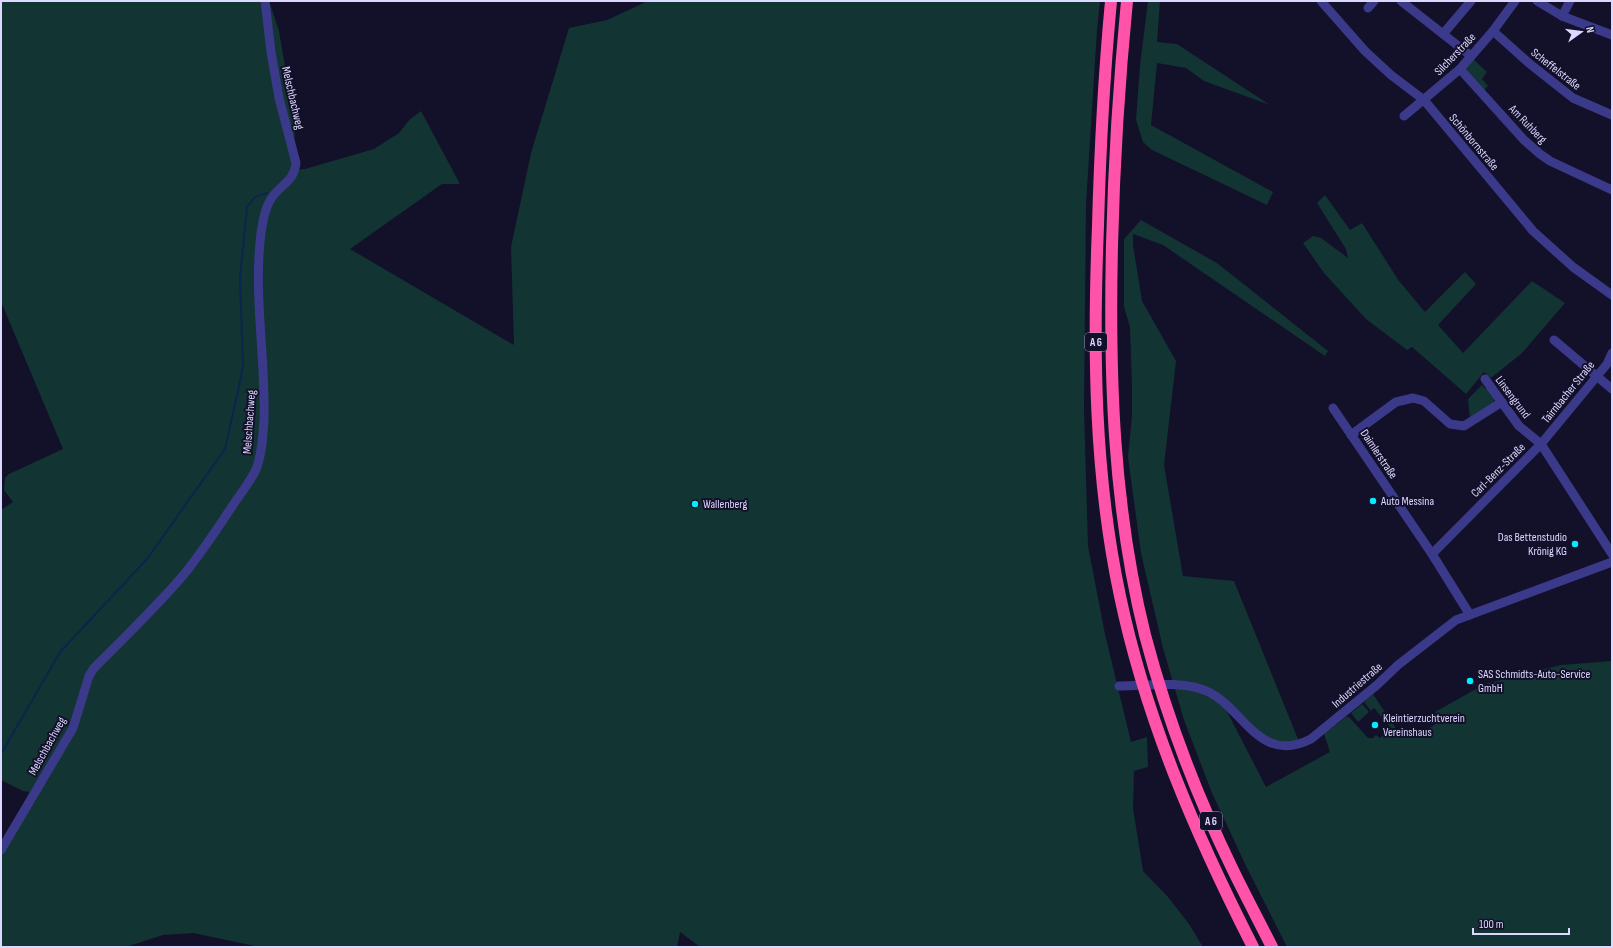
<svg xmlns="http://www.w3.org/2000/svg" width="1613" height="948" font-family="'Sofia Sans Condensed',sans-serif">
	<rect width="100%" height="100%" fill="#13102a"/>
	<g fill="#123432">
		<path d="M1,1H269L279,31L295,126L293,170L305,169L374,149L399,133L410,119L421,111L460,184H442L350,249L514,345L511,247L531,153L569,28L607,20L648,1H1100L1097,30L1086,204L1084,409L1088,546L1105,634L1131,742L1147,737L1148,767L1134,771L1133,808L1143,871L1168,897L1189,924L1203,947H700L680,932L677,947H260L193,933L163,935L126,947H1V849L30,792L23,791L1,780V510L13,502L4,490L5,478L9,474L63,449L2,304L1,305Z"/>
		<path d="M1148,1H1160L1157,42L1177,44L1270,105L1204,81L1186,68L1157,63L1151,125L1273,192L1267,205L1152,150L1143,142L1136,120L1140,65Z"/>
		<path d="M1473,59L1487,72L1482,79L1488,86L1483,91L1466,69Z"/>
		<path d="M1325,195L1350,230L1362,223L1399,281L1425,312L1465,272L1476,284L1438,325L1463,353L1532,281L1565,303L1522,353L1491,378L1484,372L1466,394L1412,347L1407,350L1366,319L1324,273L1303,243L1313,236L1321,238L1348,258L1346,249L1317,203Z"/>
		<path d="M1141,220L1217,263L1328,351L1325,356L1163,245L1133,234V245L1142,301L1176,361L1164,465L1183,576L1234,581L1300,744L1268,742L1219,696L1266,787L1330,752L1324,734L1346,717H1349L1368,738H1373L1376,735L1380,738L1391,728L1374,708L1371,711L1364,702L1373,694L1401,736L1428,729L1440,721L1435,712L1485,684L1561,665L1612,661V947H1287L1246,866L1212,793L1184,720L1163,648L1141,553L1128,457L1132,415V385L1130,327L1124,307V239Z"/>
		<path d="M1482,385L1485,389L1488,387L1494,398V402L1470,420L1468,399Z"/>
		<path d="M1362,704L1369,712L1358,722L1351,713Z"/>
	</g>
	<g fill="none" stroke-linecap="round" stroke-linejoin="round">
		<path stroke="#0b254d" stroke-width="2" d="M1,754L60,652L147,559L225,449L241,377L243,365L240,279L247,207L255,197L267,193"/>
		<g stroke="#3b398a" stroke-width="9">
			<path d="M1321,1L1365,51L1391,75L1424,100L1533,231L1573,267L1612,295"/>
			<path d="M1401,1L1471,56"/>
			<path d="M1537,1L1562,16L1612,35"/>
			<path d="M1368,8L1374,1"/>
			<path d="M1562,16L1570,1"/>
			<path d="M1493,31L1530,64L1573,98L1612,115"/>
			<path d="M1443,34L1471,1"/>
			<path d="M1460,69L1524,140L1540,154L1550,161L1612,190"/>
			<path d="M1404,116L1460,69L1493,31L1515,1"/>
			<path d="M1554,340L1612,389"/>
			<path d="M1485,379L1519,426L1541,444L1607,364L1612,353"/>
			<path d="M1333,408L1432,554"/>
			<path d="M1351,435L1396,402L1413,398L1424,401L1450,424L1464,426L1502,402"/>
			<path d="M1470,615L1432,554L1541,444L1612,554"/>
			<path d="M1119,686C1146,686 1175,681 1201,689C1242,701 1256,767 1311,739L1377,685L1398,665L1456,620L1612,562"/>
			<path d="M1,850L73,728L89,676L94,668C123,639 153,610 180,579C199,557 215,532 231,508C239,495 251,482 257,467C262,452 263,436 264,420C266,358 253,295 261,233C263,221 265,206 273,196C283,183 294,181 296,163L279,98L271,52L265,1"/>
		</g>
		<g stroke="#ff53aa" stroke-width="12">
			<path d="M1111,1C1104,76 1100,151 1098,226C1093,349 1094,474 1120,596C1146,720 1196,835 1253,947"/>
			<path d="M1127,1C1119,82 1114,164 1112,245C1109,376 1113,507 1145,635C1166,715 1196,794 1232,868C1245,895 1259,921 1272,947"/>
		</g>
	</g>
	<g fill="#04ecff" stroke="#13102a" stroke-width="1.5">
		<circle cx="1373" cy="501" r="4"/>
		<circle cx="695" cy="504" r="4"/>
		<circle cx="1575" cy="544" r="4"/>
		<circle cx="1470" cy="681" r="4"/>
		<circle cx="1375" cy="725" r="4"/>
	</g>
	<g text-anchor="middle" stroke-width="4" stroke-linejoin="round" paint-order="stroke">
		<g fill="#13102a" stroke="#a09cbf" stroke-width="1">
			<rect x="1085" y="333" width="22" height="18" rx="3"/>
			<rect x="1200" y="812" width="22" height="18" rx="3"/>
		</g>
		<g font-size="11" font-weight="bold" fill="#dcd8ff">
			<text x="1096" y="346">A 6</text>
			<text x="1211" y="825">A 6</text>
		</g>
		<g font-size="12" fill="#dcd8ff" stroke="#13102a">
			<text transform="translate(1455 54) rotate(-46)" y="4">Silcherstraße</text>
			<text transform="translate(1556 69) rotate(38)" y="4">Scheffelstraße</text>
			<text transform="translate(293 98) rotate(77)" y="4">Melschbachweg</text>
			<text transform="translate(1528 124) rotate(46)" y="4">Am Ruhberg</text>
			<text transform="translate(1474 142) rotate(50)" y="4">Schönbornstraße</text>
			<text transform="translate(1568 392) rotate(-51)" y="4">Tairnbacher Straße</text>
			<text transform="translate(1513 397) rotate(53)" y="4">Linsengrund</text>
			<text transform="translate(249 422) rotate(-86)" y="4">Melschbachweg</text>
			<text transform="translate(1379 454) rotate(56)" y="4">Daimlerstraße</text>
			<text transform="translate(1498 470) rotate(-45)" y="4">Carl-Benz-Straße</text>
			<text transform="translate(1357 685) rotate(-41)" y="4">Industriestraße</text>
			<text transform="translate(47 746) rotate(-61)" y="4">Melschbachweg</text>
		</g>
		<g font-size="12" fill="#dcd8ff" stroke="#13102a" text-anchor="start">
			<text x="1381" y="505">Auto Messina</text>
			<text x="703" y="508">Wallenberg</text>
			<text x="1567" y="541" text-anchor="end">Das Bettenstudio<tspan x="1567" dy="14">Krönig KG</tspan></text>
			<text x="1478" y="678">SAS Schmidts-Auto-Service<tspan x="1478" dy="14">GmbH</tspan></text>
			<text x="1383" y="722">Kleintierzuchtverein<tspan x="1383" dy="14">Vereinshaus</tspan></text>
		</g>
	</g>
	<rect width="1613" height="948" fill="none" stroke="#dcd8ff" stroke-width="4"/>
	<g transform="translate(1581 32) rotate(76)" stroke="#13102a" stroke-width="3" paint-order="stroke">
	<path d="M0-3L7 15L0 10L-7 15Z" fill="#dcd8ff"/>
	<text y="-6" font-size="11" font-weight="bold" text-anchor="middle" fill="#dcd8ff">N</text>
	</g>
	<path d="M1473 928v6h96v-6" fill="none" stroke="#dcd8ff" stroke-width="2"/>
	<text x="1479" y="928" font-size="12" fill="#dcd8ff" stroke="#13102a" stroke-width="3" paint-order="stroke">100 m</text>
</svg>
